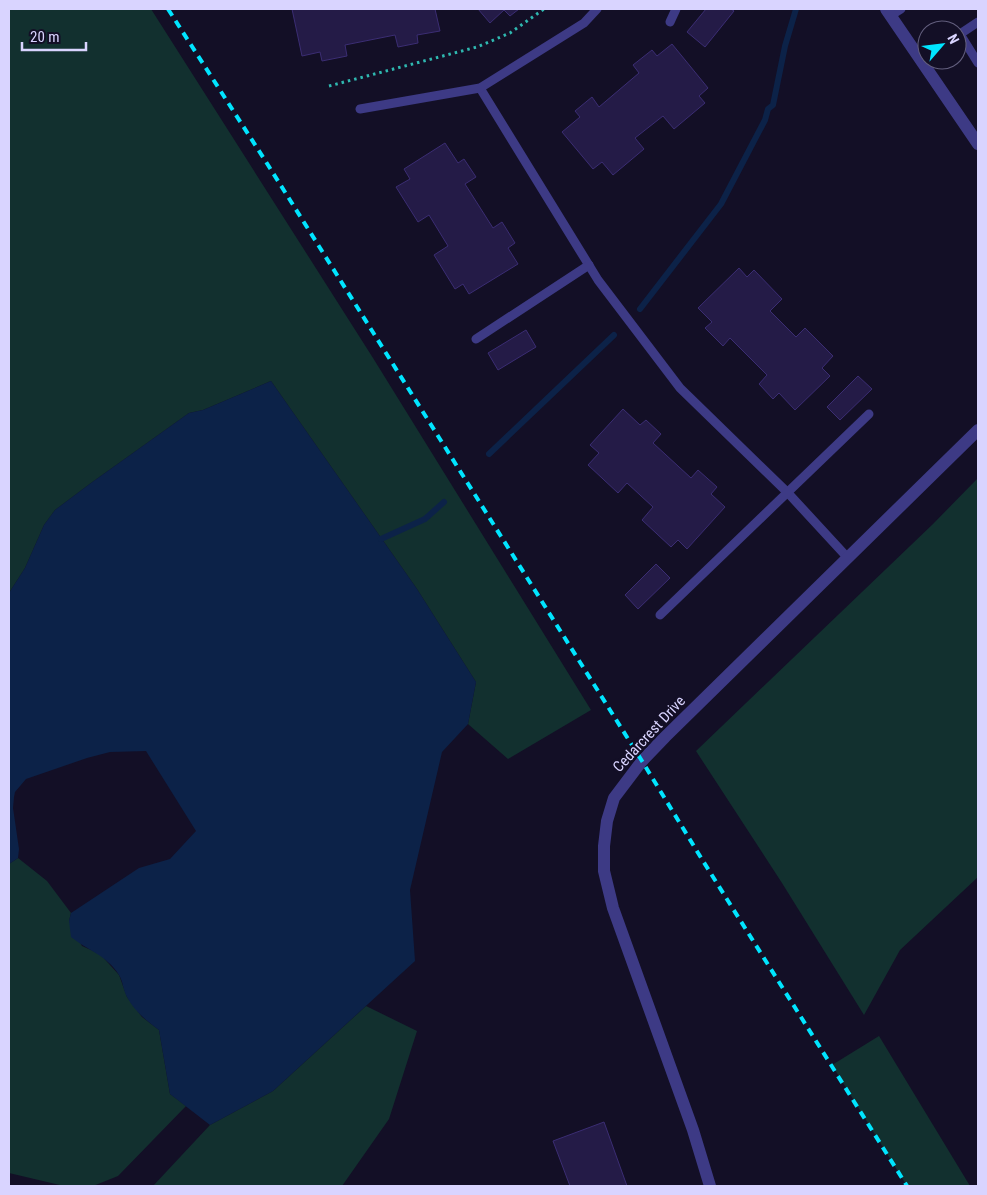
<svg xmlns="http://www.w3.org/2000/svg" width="987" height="1195" font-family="'Roboto Condensed',sans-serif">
	<rect width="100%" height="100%" fill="#130f26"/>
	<g fill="#12302f">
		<path d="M9,9H151L373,358L591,710L508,759L468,724L476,682L417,589L271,381L203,410L189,413L91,483L55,510L44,525L25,568L9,593Z"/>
		<path d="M978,478V877L900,950L864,1015L782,883L696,751L933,524Z"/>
		<path d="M18,858L47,881L71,913L69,921L82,946L100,954L119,975L127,997L142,1017L159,1030L170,1094L186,1106L118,1176L93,1186H64L9,1173V864Z"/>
		<path d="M366,1006L417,1031L389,1119L342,1186H153L210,1125L273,1091Z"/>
		<path d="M879,1036L970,1186H907L832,1065Z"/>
	</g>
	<path fill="#0c2248" d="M271,381L417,589L476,682L468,724L442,752L410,890L415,961L273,1091L210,1125L170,1094L159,1030C147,1021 134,1011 127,997C123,990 123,981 119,975C108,956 87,950 71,937L69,921L71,913L139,868L170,859L196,831L146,751L110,752L87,758L26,779L15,792L14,797L13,808L19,849L18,858L9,864V593L25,568L44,525L55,510L91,483L189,413L203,410Z"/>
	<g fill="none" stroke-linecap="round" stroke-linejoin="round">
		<g stroke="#0c2248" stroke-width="6">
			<path d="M640,309L721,204L765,120L768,109L773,105L785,46L796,9"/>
			<path d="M489,454L614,335"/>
			<path d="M381,539L425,519L444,502"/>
		</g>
	</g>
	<g fill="#241b47" stroke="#3b2d73">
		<path d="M292,9H435L440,31L417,35L418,43L398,47L395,35L345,45L347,56L322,61L320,52L302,56Z"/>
		<path d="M478,9H519L510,16L504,10L490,23Z"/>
		<path d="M706,9H731L734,11L705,47L687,32Z"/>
		<path d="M672,44L708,88L699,96L705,103L674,129L663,116L635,138L644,149L613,175L602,162L593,169L562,132L580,117L575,111L592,97L599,107L639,73L633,65L652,50L657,56Z"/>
		<path d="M445,143L458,163L464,159L476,177L465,184L493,228L502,222L515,243L508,248L518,264L469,294L463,284L455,289L434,255L448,246L429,215L418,222L396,187L410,179L404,169Z"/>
		<path d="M739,268L747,277L754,270L782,299L770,311L796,337L805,328L833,356L822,368L830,376L795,410L779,393L773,399L759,384L767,375L730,338L723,346L705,328L712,322L698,308Z"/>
		<path d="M526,330L536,347L498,370L488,353Z"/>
		<path d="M858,376L872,389L840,420L827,407Z"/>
		<path d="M623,409L640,425L646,420L661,434L653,443L691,478L698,470L717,487L711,494L725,507L687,549L678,540L671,547L642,520L653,507L627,483L618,493L588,465L599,453L590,445Z"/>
		<path d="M656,564L670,578L638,609L625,595Z"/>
		<path d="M604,1122L627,1186H570L553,1141Z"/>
	</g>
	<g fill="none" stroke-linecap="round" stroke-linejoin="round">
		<path stroke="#2fb8b0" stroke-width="3" stroke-dasharray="2.5 4" stroke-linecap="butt" d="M329,86L477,47L510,33L544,9"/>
		<g stroke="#3d3a85" stroke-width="9">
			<path d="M890,16L901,9"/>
			<path d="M670,22L676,9"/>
			<path d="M978,22L960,34L978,63"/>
			<path d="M480,88L598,280L680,388L788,493L847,557"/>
			<path d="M360,109L480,88L584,23L597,9"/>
			<path d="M476,339L589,265"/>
			<path d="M660,615L869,414"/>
		</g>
		<path stroke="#3d3a85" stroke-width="12" d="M886,9L978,144"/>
		<path stroke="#3d3a85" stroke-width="12" d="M710,1186L693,1130L613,908L604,871V846L607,821L614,798L642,761L665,737L978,430"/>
		<path stroke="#00e5ff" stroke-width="4" stroke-dasharray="8 6" stroke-linecap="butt" d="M168,9L268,165L642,761L703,861L907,1186"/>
	</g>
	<g text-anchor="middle" stroke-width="5" stroke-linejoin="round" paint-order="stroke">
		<g font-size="15" fill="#d9d4ff" stroke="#130f26">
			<text transform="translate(649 734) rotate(-47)" y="5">Cedarcrest Drive</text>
		</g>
	</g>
	<rect width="987" height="1195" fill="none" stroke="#d9d4ff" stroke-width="20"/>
	<g transform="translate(942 45) rotate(62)"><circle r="24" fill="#130f26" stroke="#625e7d"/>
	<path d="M0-4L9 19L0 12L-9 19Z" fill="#00e5ff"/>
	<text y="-8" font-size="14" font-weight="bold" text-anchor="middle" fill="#d9d4ff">N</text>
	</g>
	<path d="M22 42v8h64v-8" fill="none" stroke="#d9d4ff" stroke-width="2.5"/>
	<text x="30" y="42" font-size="15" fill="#d9d4ff" stroke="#130f26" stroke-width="4" paint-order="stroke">20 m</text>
</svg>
